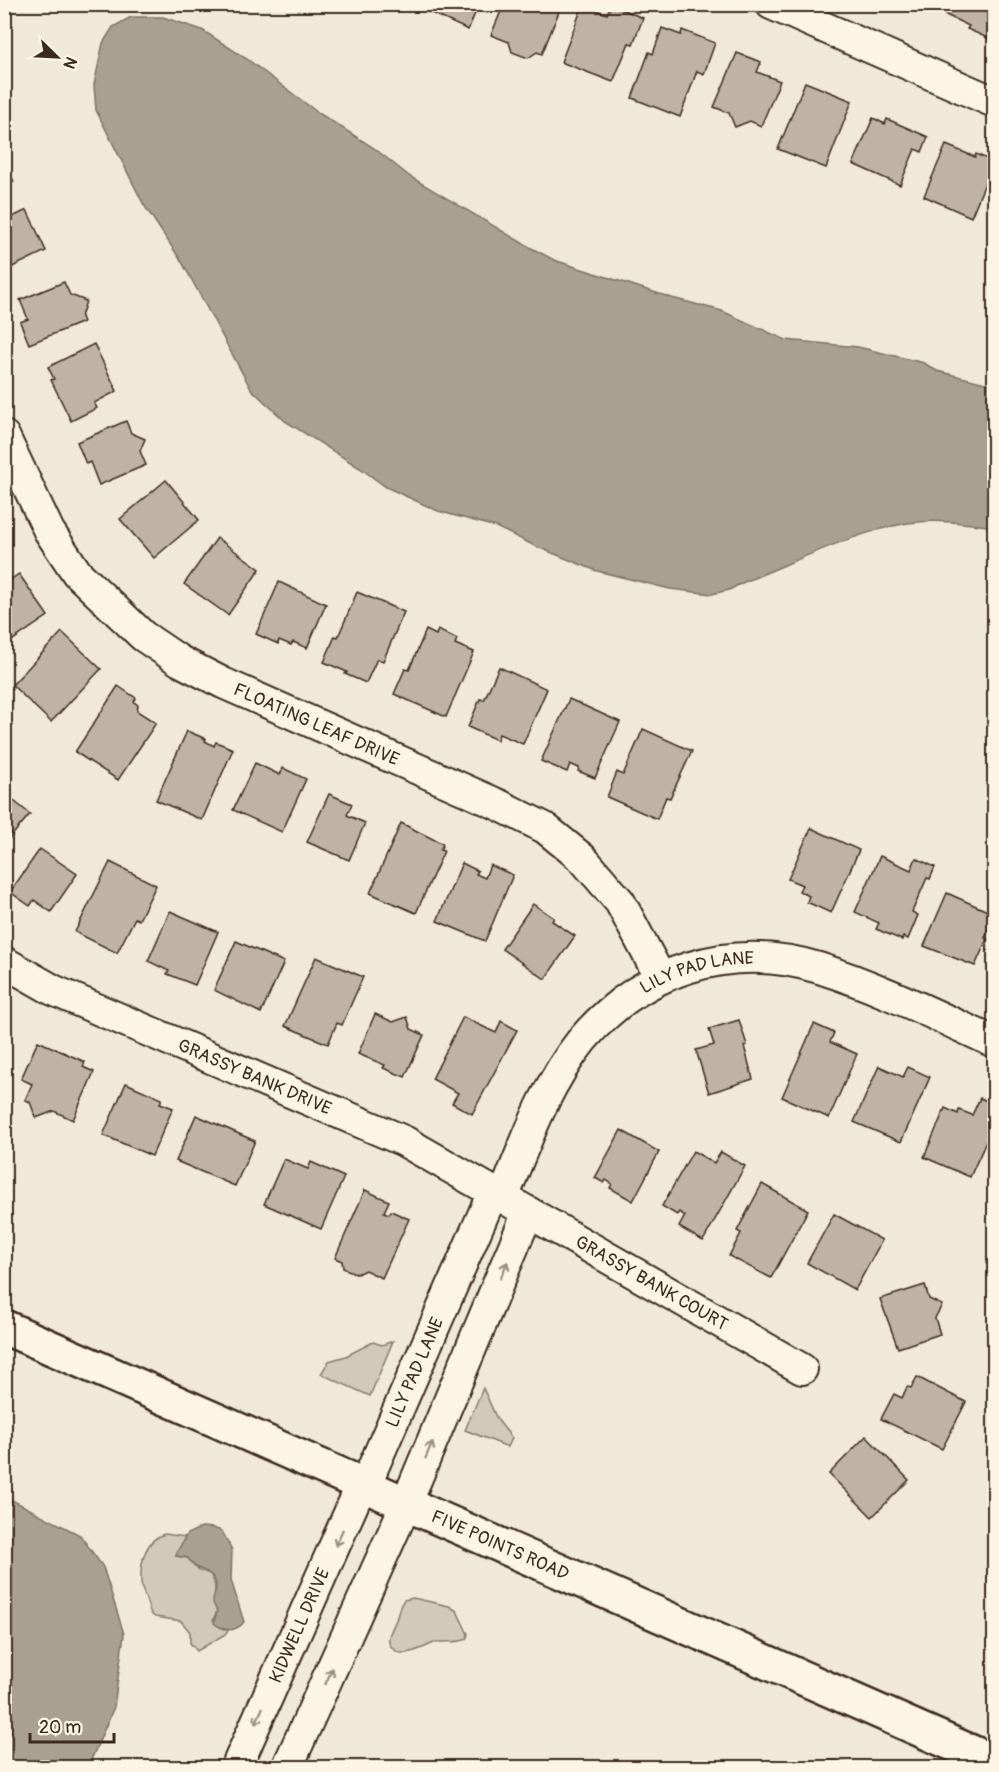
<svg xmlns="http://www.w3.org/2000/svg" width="999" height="1772" font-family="Pangolin,sans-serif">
	<rect width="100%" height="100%" fill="#f0e9d9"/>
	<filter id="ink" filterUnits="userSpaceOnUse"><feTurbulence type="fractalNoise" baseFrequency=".0167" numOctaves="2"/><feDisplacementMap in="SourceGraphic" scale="12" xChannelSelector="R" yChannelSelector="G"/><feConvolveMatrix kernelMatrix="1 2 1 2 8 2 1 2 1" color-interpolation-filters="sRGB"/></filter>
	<g filter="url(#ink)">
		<g fill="#d2c9ba" stroke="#867a6c" stroke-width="1.5">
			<path d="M393,1341L370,1396L321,1374L329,1361L346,1356L373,1342L382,1345Z"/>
			<path d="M483,1388L497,1419L512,1438L508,1447L465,1430Z"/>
			<path d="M165,1534L185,1537L176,1556L188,1558L199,1570L210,1574C220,1589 211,1597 217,1611L213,1620L225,1630H228L227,1633L197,1651L190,1643V1632L181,1621L155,1617L151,1614C148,1606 142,1590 141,1582C140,1563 145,1539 165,1534Z"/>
			<path d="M413,1598L449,1606L457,1611L468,1634L467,1639C456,1644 445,1640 434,1643C424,1647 415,1653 403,1653C399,1653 398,1653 395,1650C381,1641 394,1628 397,1617C399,1610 399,1606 404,1600Z"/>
			<path d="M834,1760L858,1767H779Z"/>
		</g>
		<g fill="#aaa091" stroke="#7e7163" stroke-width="1.5">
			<path d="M131,17H163L202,30L247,59L317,112L374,148L409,176L524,244L554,260L672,298L722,311L786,340L858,347L924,363L937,371L994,385V527C966,523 936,519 908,523C851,533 797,561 744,582L729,590L712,594L670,589L597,571L535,546L496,527L438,511L386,487L360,468L285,421L251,389L182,262L144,205L96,110L94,85L103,43L113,27Z"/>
			<path d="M4,1496L80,1535L103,1567L124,1634L114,1707L88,1767H5Z"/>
			<path d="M202,1527L213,1528L222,1531L232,1550L231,1580L244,1622C235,1633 223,1631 214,1623L217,1611C216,1608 213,1605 213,1602C213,1592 221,1585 211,1575C202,1566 197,1573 188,1558L176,1556V1554L187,1534Z"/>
		</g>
		<g fill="#beb3a4" stroke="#3b2a1e" stroke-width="1.5">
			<path d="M422,4H479L468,30L420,8Z"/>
			<path d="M504,4H562L542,54L537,52L528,58L512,52L509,42L491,35Z"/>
			<path d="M950,4H994V35L992,40L967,29L969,26L946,15Z"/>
			<path d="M583,5L607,14L611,5L643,18L633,44L629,43L613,82L561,62Z"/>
			<path d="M662,28L681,35L682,30L715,43L704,74L697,71L680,117L632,98L649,52L653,54Z"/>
			<path d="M737,53L761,62L757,72L780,81L761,126L750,121L735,127L729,113L714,107Z"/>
			<path d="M805,82L852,101L826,168L778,149Z"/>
			<path d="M873,118L885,124L887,119L928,137L922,152L915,149L900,185L853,164Z"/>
			<path d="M946,145L975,157L976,154L994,162L971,217L924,196Z"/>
			<path d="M4,162L14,182L4,187Z"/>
			<path d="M27,210L46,251L6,270L4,267V221Z"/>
			<path d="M64,282L70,295L86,301L81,317L83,322L29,344L20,322L28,319L20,300Z"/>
			<path d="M94,344L117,391L94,403L97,408L71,421L51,380L54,379L48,367Z"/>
			<path d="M126,421L131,433L145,439L140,451L146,465L99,485L90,462L86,464L77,442Z"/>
			<path d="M166,480L199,520L154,558L120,519Z"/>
			<path d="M217,538L260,569L228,615L184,584Z"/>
			<path d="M19,574L48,616L4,646V584Z"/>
			<path d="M279,582L326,604L307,648L293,642L291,645L279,640L278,644L256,634Z"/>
			<path d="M357,592L404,612L383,661L377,659L366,683L345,674L347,672L324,662L335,636L338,637Z"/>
			<path d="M426,630L436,635L438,630L457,639L455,644L474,652L446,717L394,694L405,669L409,670Z"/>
			<path d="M62,632L101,669L51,722L12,685Z"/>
			<path d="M499,667L547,689L523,744L499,734L497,740L468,727L480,699L484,700Z"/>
			<path d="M118,686L136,698L134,702L138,705L137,711L156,723L118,780L75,752Z"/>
			<path d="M569,699L620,722L595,778L578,771L579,768L570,764L567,772L541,761Z"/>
			<path d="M643,729L692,751L670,798L666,797L657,819L607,797L617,772L623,775Z"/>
			<path d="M187,731L206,739L205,741L214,746L216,742L233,749L202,820L156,800Z"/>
			<path d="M255,763L280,775L283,768L306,779L282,832L233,810Z"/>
			<path d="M4,793L30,814L4,845Z"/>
			<path d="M329,794L352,804L347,815L365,823L349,860L307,842Z"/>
			<path d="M401,823L443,844L440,850L444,851L416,913L370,893Z"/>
			<path d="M811,828L859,850L831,913L807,902L809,896L799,891L802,885L788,879Z"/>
			<path d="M40,849L77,874L51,912L34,900L30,906L10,892Z"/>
			<path d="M880,856L911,870L916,858L935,867L930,879L927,878L912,912L918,915L908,939L903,937L902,940L876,929L879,923L855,912Z"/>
			<path d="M110,862L156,885L139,920L135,918L117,953L75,932Z"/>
			<path d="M462,863L478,871L476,874L485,878L490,865L513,875L485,941L437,921Z"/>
			<path d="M947,893L994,914L985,938L987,939L975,966L924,946Z"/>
			<path d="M533,904L554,918L552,921L575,936L545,979L502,949Z"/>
			<path d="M170,911L218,932L195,985L167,974L169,971L148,961Z"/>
			<path d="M236,941L284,962L261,1013L214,990Z"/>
			<path d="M316,957L363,977L342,1025L337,1023L328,1044L285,1026Z"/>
			<path d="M375,1014L393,1022L407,1017L411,1029L424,1035L405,1077L383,1068L385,1065L358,1054Z"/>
			<path d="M463,1017L496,1033L501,1021L517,1030L472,1114L452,1103L458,1093L432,1079Z"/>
			<path d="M739,1020L747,1045L744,1046L753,1079L709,1093L696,1050L714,1045L709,1029Z"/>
			<path d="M814,1024L834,1033L830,1042L857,1054L829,1118L782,1097Z"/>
			<path d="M38,1041L85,1062L83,1067L94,1072L73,1120L54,1111L36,1118L30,1102L25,1100L32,1084L21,1079Z"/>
			<path d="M879,1066L903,1077L908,1067L930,1077L901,1142L854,1122Z"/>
			<path d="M126,1083L162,1099L160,1103L173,1108L152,1156L103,1135Z"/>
			<path d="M980,1098L994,1104V1124L970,1177L924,1157L945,1108L958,1114L959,1110L972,1115Z"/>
			<path d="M196,1115L255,1141L235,1186L176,1161Z"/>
			<path d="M621,1130L659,1152L633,1201L610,1188L612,1184L606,1180L604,1183L595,1178Z"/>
			<path d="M693,1151L714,1163L721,1152L745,1166L703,1241L679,1227L685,1216L679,1212L677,1215L662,1206Z"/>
			<path d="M284,1159L308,1169L311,1162L344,1177L321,1229L264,1204Z"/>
			<path d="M762,1184L808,1210L771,1278L729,1256L741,1233L737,1231Z"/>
			<path d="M365,1190L389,1201L384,1212L389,1214L391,1211L409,1219L382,1278L365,1270L357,1274L343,1268L342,1261L335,1258Z"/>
			<path d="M834,1214L882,1240L855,1290L807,1263Z"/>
			<path d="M925,1285L929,1299L942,1305L935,1318L940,1334L898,1348L880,1299Z"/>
			<path d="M917,1377L966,1402L942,1449L881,1419L894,1394L902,1398L907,1387L911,1388Z"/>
			<path d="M866,1436L909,1480L872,1517L829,1474Z"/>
		</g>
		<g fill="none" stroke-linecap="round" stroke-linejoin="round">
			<defs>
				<g id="minor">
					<path d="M771,4L994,102"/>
					<path id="s1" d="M4,436L49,531L77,573L143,636L180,661L223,683L497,804L545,828L583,859L620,902L660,977"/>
					<path id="s2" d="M4,962L53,990L404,1141L802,1369"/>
					<path id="s3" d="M503,1198C525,1144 545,1086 582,1040C642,969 730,941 819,968C879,987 937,1016 994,1042"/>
					<path id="s4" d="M365,1486L493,1192"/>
					<path id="s5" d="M236,1768L362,1484"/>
					<path d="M287,1768L406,1504L528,1212"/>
				</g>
				<g id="tertiary">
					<path id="s6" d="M4,1327L994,1762"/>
				</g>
			</defs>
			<use href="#minor" stroke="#3b2a1e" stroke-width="34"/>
			<use href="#tertiary" stroke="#3b2a1e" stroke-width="38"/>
			<use href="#minor" stroke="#fcf5e5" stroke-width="30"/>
			<use href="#tertiary" stroke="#fcf5e5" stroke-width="33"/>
		</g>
		<defs><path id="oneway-shaft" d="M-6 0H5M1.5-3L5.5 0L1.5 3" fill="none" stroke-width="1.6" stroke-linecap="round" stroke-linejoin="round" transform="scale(1.5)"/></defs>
		<g stroke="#9c9082">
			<use href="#oneway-shaft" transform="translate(504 1270) rotate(-67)"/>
			<use href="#oneway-shaft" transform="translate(429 1450) rotate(-67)"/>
			<use href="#oneway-shaft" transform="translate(339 1538) rotate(114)"/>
			<use href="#oneway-shaft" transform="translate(329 1676) rotate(-66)"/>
			<use href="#oneway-shaft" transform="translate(259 1716) rotate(114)"/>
		</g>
	</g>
	<g text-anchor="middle" stroke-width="6" stroke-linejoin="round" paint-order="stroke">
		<g font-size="18" fill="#3b2a1e" stroke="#fcf5e5">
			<text dy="6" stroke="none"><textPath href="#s1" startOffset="442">FLOATING LEAF DRIVE</textPath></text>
			<text dy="6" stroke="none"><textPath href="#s3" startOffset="315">LILY PAD LANE</textPath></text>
			<text dy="6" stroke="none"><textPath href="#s2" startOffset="276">GRASSY BANK DRIVE</textPath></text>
			<text dy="6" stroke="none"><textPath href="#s2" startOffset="724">GRASSY BANK COURT</textPath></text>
			<text dy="6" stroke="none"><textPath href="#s4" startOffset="124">LILY PAD LANE</textPath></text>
			<text dy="6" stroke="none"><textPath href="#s6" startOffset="542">FIVE POINTS ROAD</textPath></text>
			<text dy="6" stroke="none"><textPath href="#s5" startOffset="156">KIDWELL DRIVE</textPath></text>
		</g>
	</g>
	<rect width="999" height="1772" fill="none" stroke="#fcf5e5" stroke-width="24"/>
	<rect x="12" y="12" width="975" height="1748" fill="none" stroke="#3b2a1e" stroke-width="2" filter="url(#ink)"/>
	<g transform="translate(57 57) rotate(114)" stroke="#fcf5e5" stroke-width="4.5" paint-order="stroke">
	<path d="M0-4.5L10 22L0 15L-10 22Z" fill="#3b2a1e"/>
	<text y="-9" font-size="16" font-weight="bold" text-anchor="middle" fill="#3b2a1e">N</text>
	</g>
	<path d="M30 1733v9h84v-9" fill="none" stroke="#3b2a1e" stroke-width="3"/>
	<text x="39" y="1733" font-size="18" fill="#3b2a1e" stroke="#fcf5e5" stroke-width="4.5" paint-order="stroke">20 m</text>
</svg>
